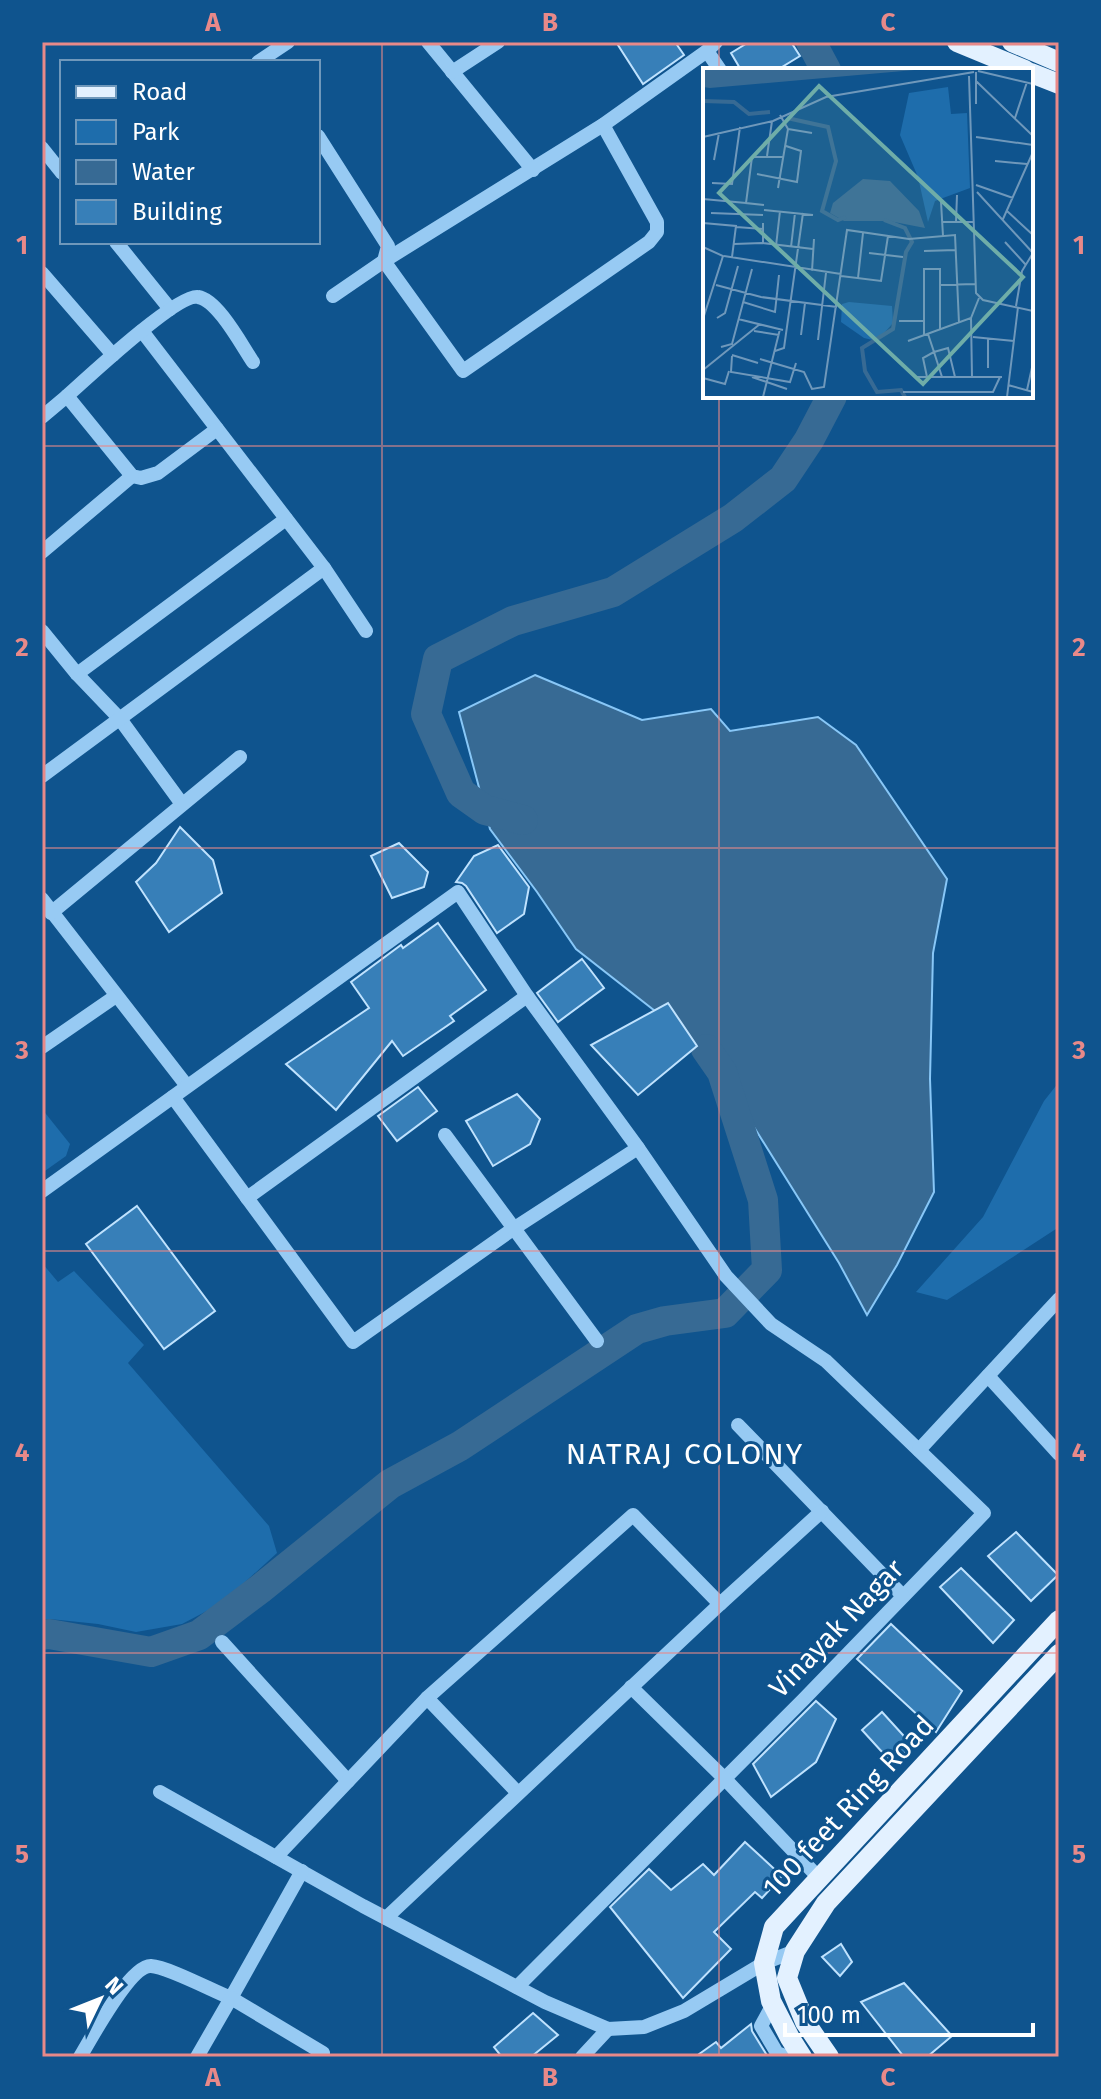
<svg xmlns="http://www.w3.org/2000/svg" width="1101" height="2099" font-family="'Fira Sans',sans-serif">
	<rect width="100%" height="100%" fill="#0f548e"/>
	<g fill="#1e6dac">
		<path d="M1059,1082V1227L947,1300L916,1292L983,1217L1044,1101Z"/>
		<path d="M42,1109L70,1144L66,1156L42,1173Z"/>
		<path d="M42,1263L58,1282L74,1271L144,1345L128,1363L269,1526L277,1553L222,1603L182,1624L136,1632L98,1624L50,1619L42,1620Z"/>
	</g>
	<path fill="#376a94" stroke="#88c7f7" stroke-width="2" d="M535,675L642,720L711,709L730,731L818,717L856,745L947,879L933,953L930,1079L934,1192L897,1265L867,1315L839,1263L722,1076L655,1011L576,949L537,892L490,829L459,712Z"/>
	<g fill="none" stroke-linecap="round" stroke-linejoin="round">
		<g stroke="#376a94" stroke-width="30">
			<path d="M811,42L826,70"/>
			<path d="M523,820L485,810L461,793L426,714L438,659L513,621L613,592L733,518L783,479L809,440L832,396"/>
			<path d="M42,1635L49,1634L151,1652L199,1635L260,1589L390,1484L460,1446L637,1329L665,1321L725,1313L767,1270L763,1200L722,1072L706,1049"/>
		</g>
	</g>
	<g fill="#377fb8" stroke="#bfe2fe" stroke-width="2">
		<path d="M616,42H675L684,55L643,84Z"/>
		<path d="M749,42H791L800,56L777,70H741L731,53Z"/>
		<path d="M180,827L213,860L222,893L169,932L136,882L156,863Z"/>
		<path d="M399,843L428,872L424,887L392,898L371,856Z"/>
		<path d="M498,845L529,887L524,914L497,933L466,886L462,883L456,882L474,856Z"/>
		<path d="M438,923L486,990L450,1016L454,1021L403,1056L392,1041L336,1110L286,1064L369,1008L351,982L401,945L403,948Z"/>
		<path d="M582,959L604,988L558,1022L537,993Z"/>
		<path d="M668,1003L697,1046L638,1095L591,1045Z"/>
		<path d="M418,1087L437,1111L397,1141L378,1116Z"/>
		<path d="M517,1094L540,1119L530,1144L493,1166L466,1121Z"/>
		<path d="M137,1206L215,1311L164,1349L86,1244Z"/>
		<path d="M1016,1532L1058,1575L1031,1601L988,1556Z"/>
		<path d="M961,1568L1014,1620L993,1643L940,1587Z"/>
		<path d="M891,1624L962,1691L936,1732L857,1659Z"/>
		<path d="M816,1701L836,1719L816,1762L771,1797L753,1764Z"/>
		<path d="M882,1712L913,1746L893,1764L862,1730Z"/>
		<path d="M745,1842L782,1876L762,1898L755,1892L714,1932L731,1949L683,1998L610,1907L649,1869L671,1890L703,1864L714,1875Z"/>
		<path d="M841,1944L852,1962L840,1976L822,1957Z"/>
		<path d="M904,1983L952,2036L927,2057H904L861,2002Z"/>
		<path d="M533,2013L558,2035L531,2057H502L494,2047Z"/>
		<path d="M751,2024L752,2031L768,2057H695L716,2042L721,2048Z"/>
	</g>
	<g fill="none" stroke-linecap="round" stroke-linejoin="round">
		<g stroke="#97caf3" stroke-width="14">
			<path d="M428,42L533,170"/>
			<path d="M707,51L720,70"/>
			<path d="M258,62L288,42"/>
			<path d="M452,72L498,42"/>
			<path d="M318,136L388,246L384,261"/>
			<path d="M42,148L62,173"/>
			<path d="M116,242L170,309"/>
			<path d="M384,261L463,371L649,242L657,232V222L603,125"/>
			<path d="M42,273L113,355"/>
			<path d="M333,296L384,261L603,125L707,51L716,42"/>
			<path d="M142,331L324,568L366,631"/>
			<path d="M42,417L67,396"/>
			<path d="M217,429L158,473L141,478L132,476L67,396C86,379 178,293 198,297C218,300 242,346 253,362"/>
			<path d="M42,552L132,476"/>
			<path d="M42,631L77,674L120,719L182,804"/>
			<path d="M77,674L286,519"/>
			<path d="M42,776L324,568"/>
			<path d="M42,899L187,1086"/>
			<path d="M51,913L240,757"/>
			<path d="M42,1047L116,996"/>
			<path d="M173,1097L353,1342L513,1229L638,1148"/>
			<path d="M445,1135L597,1341"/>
			<path d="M42,1191L458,892L527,996L638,1148L726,1276L771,1324L826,1361L984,1513L804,1699L517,1987"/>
			<path d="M247,1198L527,996"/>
			<path d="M988,1376L1059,1454"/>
			<path d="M738,1425L903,1596"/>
			<path d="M919,1450L1059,1299"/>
			<path d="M720,1604L822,1511"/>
			<path d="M222,1642L348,1781"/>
			<path d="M631,1687L725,1779L819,1878"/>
			<path d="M427,1698L518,1793"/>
			<path d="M160,1792L363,1906L545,2002L608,2029L644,2027L684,2011L764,1963L795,1951"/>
			<path d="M276,1857L427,1698L633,1515L720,1604L386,1918"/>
			<path d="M773,2004L761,2026L777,2053L788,2057"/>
			<path d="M80,2057C91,2039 130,1965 151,1966C168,1967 213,1991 231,1998L302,1871"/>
			<path d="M197,2057L231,1998L323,2053L320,2057"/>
			<path d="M582,2057L608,2029"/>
		</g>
		<g stroke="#e3f1ff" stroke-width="20">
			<path d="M957,42L1025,70"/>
			<path d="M1012,42L1059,62"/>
			<path d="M1031,73L1059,84"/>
			<path d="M802,2057L790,2038L771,2001L764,1963L774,1927L1059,1620"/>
			<path d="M829,2057L805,2022L787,1978L795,1951L826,1903L1059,1654"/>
		</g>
	</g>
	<path fill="none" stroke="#e88989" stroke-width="2" stroke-opacity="0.55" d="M382,42V2057M719,42V70M719,396V2057M42,446H1059M42,848H1059M42,1251H1059M42,1653H1059"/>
	<g text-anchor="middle" stroke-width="6" stroke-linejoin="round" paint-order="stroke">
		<g font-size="28" fill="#fff" stroke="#0f548e">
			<text transform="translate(836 1628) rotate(-46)" y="10">Vinayak Nagar</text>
			<text transform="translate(848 1806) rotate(-47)" y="10">100 feet Ring Road</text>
		</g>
		<g font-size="30" letter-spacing="2" fill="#fff" stroke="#0f548e">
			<text x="685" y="1464">NATRAJ COLONY</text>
		</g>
	</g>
	<g transform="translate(703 68)">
		<rect width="330" height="330" fill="#0f548e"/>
		<path d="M245,19L248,46L264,45L267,120L232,133L225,154L215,109L197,67L206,25ZM146,234L189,238L190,255L174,273L161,270L138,254L139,236Z" fill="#1e6dac"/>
		<path d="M0,1H223L7,20L0,19ZM160,111L187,113L216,143L222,160L186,153H141L127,145L130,135Z" fill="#376a94"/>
		<path fill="none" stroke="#376a94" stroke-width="4" d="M0,33L31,34L46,46L67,44M84,50L125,59L133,93L119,143L135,152L143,149M181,152L202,160L209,174L203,184L190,261L159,280L162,303L174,324L198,322L202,329"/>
		<path fill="none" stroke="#6f98bb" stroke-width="2" d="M275,3L330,16M266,8L273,225L280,232L330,243M273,13L330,68M273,36V4M312,50L324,14M85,61L109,65M0,69L70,53L123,29L271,4M273,69L330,77M64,88L69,53M11,92L16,65M292,93L324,96M54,106L94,114L98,83L83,78M9,115L29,116L37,59M273,117L310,130M75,120L85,61L77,47M274,124L330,185M0,131L43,135M238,134L240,168M61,137L43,135L49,89H81M61,142L110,147M304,143L330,167M8,145L60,147M300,151L330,84M239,154H270M253,154L254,127M0,155L33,158L29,189M60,155V175L110,181M33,159L60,161M302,174L323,197M31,176L59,175M73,178L77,143M0,179L20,188L0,251M88,179L92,145M221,183L253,182M166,185L200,189M21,188L138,206M109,203L111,171M138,208L178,213L185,168M155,210L160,165M13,217L58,229L134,239M237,217L272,216M40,234L72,244L76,207M313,238L319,203L330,185M14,250L22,245L35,198M268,250L269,309M35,251L80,262M196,253H221M51,263L76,267M98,267L102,235M221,267V201H237V262M270,269L311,273M115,272L123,205M205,273L268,250L276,230M18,279L29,276L49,201M72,283L81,280L100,145M29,287L55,295M29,288L28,304L87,314L93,295M57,291L101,304L109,321L121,319L144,162L206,171L252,167L256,255M285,300V271M0,302L57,256M49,309L84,321M212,309H299M224,309L220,290L231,284L225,266M239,309L231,284L245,280L252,309M0,310L22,316L26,303M305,317L330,324M324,322L330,295M200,324H290L297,309M51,329H60L77,261M304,329L315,239"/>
		<path fill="#6fada8" fill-opacity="0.15" stroke="#6fada8" stroke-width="4" d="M116,18L320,209L220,316L16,125Z"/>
		<rect width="330" height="330" fill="none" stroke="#fff" stroke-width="4"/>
	</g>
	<rect width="1101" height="2099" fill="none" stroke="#0f548e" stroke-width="88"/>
	<rect x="60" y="60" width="260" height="184" fill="#0f548e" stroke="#6f98bb" stroke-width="2"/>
	<rect x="76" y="86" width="40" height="12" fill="#e3f1ff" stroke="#6f98bb" stroke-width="2"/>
	<text x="132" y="100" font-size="24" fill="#ffffff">Road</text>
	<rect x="76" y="120" width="40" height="24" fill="#1e6dac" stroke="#6f98bb" stroke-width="2"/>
	<text x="132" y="140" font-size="24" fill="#ffffff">Park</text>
	<rect x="76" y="160" width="40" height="24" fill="#376a94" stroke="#6f98bb" stroke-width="2"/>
	<text x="132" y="180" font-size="24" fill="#ffffff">Water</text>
	<rect x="76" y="200" width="40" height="24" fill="#377fb8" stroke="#6f98bb" stroke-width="2"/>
	<text x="132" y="220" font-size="24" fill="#ffffff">Building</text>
	<g transform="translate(100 1999) rotate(47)" stroke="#0f548e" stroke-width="6" paint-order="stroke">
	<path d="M0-6L14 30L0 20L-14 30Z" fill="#ffffff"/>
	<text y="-12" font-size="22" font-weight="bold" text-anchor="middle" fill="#ffffff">N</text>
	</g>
	<path d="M785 2023v12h248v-12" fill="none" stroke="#ffffff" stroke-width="4"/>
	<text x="797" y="2023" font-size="24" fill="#ffffff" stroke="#0f548e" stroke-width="6" paint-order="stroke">100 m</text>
	<rect x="44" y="44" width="1013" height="2011" fill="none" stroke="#e88989" stroke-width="3"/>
	<g font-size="26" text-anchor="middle" font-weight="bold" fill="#e88989">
		<text x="213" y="31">A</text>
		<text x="550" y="31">B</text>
		<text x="888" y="31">C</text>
		<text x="22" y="254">1</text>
		<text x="1079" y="254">1</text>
		<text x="22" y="656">2</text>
		<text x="1079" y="656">2</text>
		<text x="22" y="1059">3</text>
		<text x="1079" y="1059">3</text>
		<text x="22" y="1461">4</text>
		<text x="1079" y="1461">4</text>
		<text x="22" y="1863">5</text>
		<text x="1079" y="1863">5</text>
		<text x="213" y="2086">A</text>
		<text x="550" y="2086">B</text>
		<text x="888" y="2086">C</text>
	</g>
</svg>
